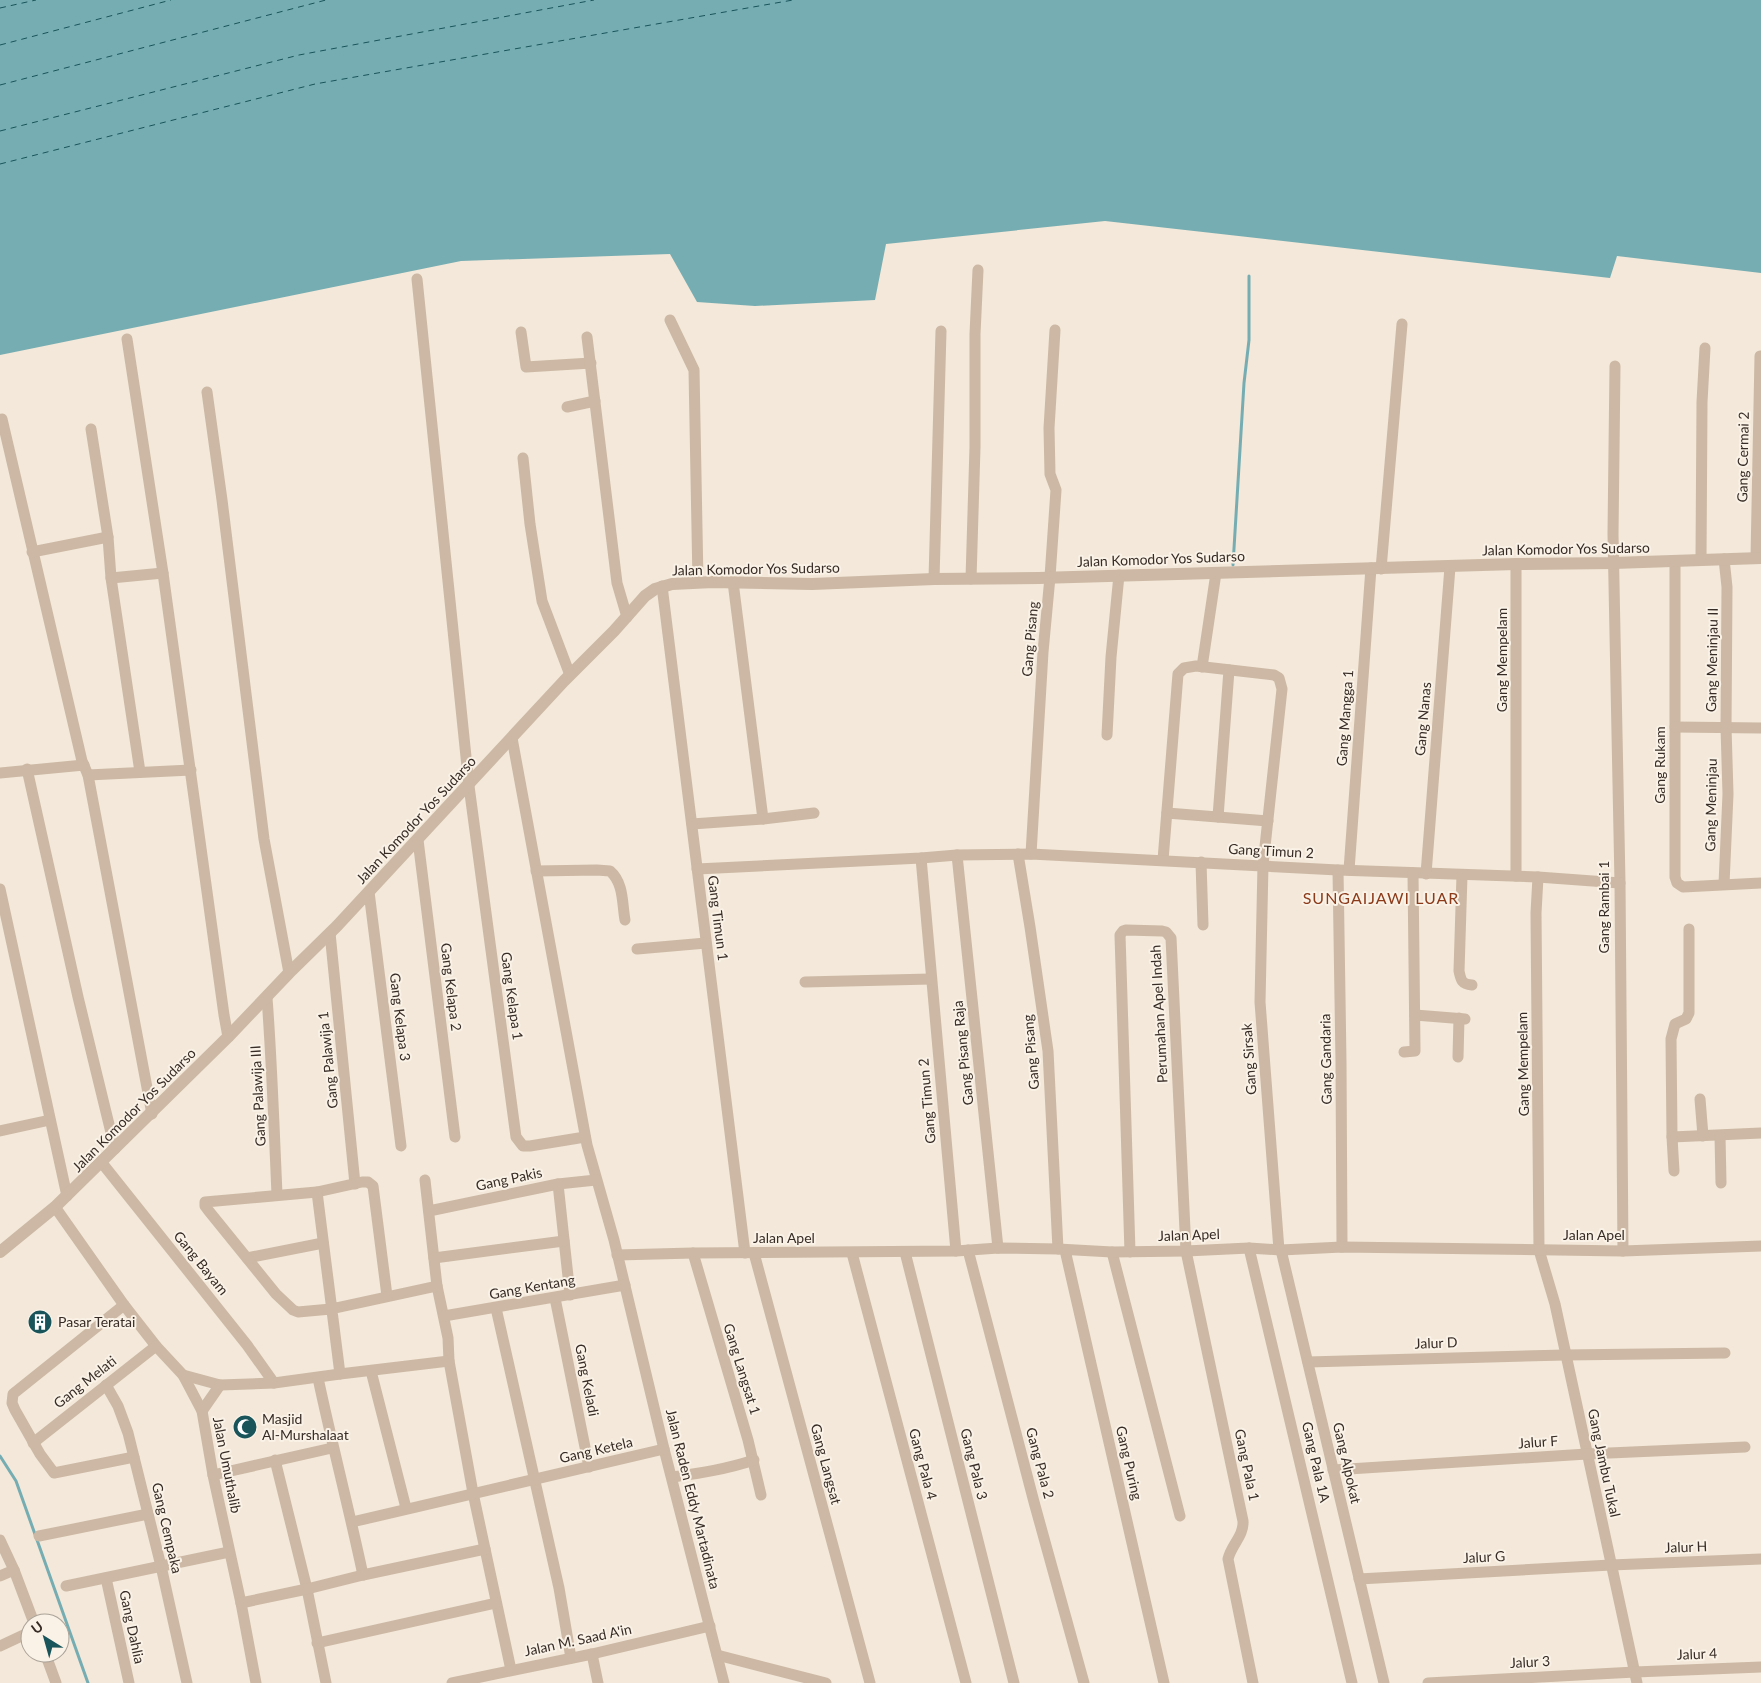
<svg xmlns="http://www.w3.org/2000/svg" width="1761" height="1683" font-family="Lato,sans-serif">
	<rect width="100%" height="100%" fill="#f3e8d9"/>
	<path fill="#76adb2" d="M0,0H1761V273L1617,256L1610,278L1105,221L886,244L875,300L755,306L697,302L670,254L461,261L0,355Z"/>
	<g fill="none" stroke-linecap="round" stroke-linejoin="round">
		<g stroke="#76adb2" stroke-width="3">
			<path d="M1233,565L1244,383L1249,340V276"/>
			<path d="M0,1456L16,1481L88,1683"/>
		</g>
		<g stroke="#19545b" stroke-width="1" stroke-dasharray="6 5" stroke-linecap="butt">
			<path d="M0,8L36,0"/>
			<path d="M0,45L171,0"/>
			<path d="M0,85L326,0"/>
			<path d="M0,131L299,55L594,0"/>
			<path d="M0,164L315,84L793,0"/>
		</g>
		<g stroke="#ccb8a4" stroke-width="11">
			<path d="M417,279L469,786L516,1137L523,1146H530L585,1137"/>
			<path d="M670,320L694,370L698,582"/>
			<path d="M521,332L526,367L591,363"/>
			<path d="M587,337L617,583L627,617"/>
			<path d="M127,339L163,573L224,1015L228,1037"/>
			<path d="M1615,366L1613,534L1620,883L1623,1251"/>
			<path d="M207,392L222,500L264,839L289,973"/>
			<path d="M567,407L595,401"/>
			<path d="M2,419L82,761L88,775L152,1114"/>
			<path d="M91,429L108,537L111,578L140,772"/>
			<path d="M523,458L530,524L542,601L570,675"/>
			<path d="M32,552L108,537"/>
			<path d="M1756,558L1760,356"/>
			<path d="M1701,559L1702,402L1705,348"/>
			<path d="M1675,561V877L1677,883L1683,887L1761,883"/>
			<path d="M1381,569L1402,324"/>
			<path d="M111,578L163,573"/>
			<path d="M934,579L941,331"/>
			<path d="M971,579L975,447V334L978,270"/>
			<path d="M733,582L763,819"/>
			<path d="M662,586L745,1253"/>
			<path d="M1202,667L1216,573"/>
			<path d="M1675,727L1761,728"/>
			<path d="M1107,735L1111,657L1119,575"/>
			<path d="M512,738L587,1145L614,1240L664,1449L724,1683"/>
			<path d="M27,769L78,997L115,1149"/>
			<path d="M0,773L84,765"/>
			<path d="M88,775L191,770"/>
			<path d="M1167,813L1268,821"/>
			<path d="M1218,817L1229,670"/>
			<path d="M692,824L763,819L814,813"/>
			<path d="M418,840L455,1137"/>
			<path d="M1018,854L1030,927L1048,1051L1058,1249"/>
			<path d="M1031,854L1043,652L1050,577L1056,490L1050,474L1049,428L1055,330"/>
			<path d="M957,855L998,1248"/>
			<path d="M921,858L956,1251"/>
			<path d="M1163,860L1178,674L1184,668L1196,666L1274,675L1279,678L1282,689L1263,865L1260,1002L1279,1250"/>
			<path d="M1201,862L1203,925"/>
			<path d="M697,869L921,858L957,855L1031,854L1338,870L1538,877L1620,883"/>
			<path d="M1338,870L1341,1062L1342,1247"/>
			<path d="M1349,870L1371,568"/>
			<path d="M536,871L597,870L610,871C624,883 622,904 625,920"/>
			<path d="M1426,874L1450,567"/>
			<path d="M1462,875L1459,971C1461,981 1462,984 1472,985"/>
			<path d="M1516,876V564"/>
			<path d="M1538,877L1536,913L1539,1250L1555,1304L1637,1683"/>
			<path d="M1724,884L1728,794L1726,727L1727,587L1724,559"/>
			<path d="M0,889L67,1196"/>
			<path d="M369,892L401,1146"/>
			<path d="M1689,929V1013L1686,1019L1675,1024L1671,1039L1672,1137L1761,1133"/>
			<path d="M330,933L355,1184"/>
			<path d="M637,949L706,943"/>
			<path d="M805,982L931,979"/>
			<path d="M267,998C272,1063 274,1129 277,1194"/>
			<path d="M1415,1015L1465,1019"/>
			<path d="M1404,1052L1415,1051L1413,873"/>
			<path d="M1458,1057L1459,1018"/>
			<path d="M1700,1099L1703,1136"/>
			<path d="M0,1131L50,1120"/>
			<path d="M1720,1136L1721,1183"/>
			<path d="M1672,1137L1674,1171"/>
			<path d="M102,1163L247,1345L274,1383"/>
			<path d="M425,1180L437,1286L448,1338L449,1361L473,1493L511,1670"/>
			<path d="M558,1184L570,1295"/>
			<path d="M317,1192L362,1182H368L373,1186L387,1296"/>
			<path d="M55,1207L124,1305L156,1346L183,1375L202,1411L213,1475L241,1603L256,1683"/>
			<path d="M429,1211L558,1184L596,1180"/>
			<path d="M1249,1248L1352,1683"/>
			<path d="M968,1250L1034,1502L1084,1683"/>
			<path d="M1065,1250L1164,1683"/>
			<path d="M1281,1250L1384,1683"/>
			<path d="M905,1252L1014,1683"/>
			<path d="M1112,1252L1180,1516"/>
			<path d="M1130,1252L1120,935L1123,931L1126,930L1162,931L1166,932L1171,938L1186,1251L1243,1521C1244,1536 1231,1545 1228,1559L1253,1683"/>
			<path d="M693,1253L748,1440L761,1495"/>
			<path d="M754,1253L870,1683"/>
			<path d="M852,1253L966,1683"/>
			<path d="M617,1255L693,1253L956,1251L998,1248L1058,1249L1112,1252L1186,1251L1249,1248L1281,1250L1342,1247L1623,1251L1761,1246"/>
			<path d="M247,1258L323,1243"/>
			<path d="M434,1258L564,1241"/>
			<path d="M555,1298L589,1467"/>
			<path d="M124,1305L13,1394L12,1403L15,1410L40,1454L54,1473L134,1457"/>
			<path d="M496,1308L559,1588L571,1658"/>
			<path d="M444,1316L625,1285"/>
			<path d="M1308,1362L1565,1355L1725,1353"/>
			<path d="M371,1371L406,1508"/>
			<path d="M340,1374L317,1192L205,1202V1206L208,1210L276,1294L293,1310L298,1312L331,1309L437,1286"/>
			<path d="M183,1375L220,1385L274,1383L340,1374L449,1361"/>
			<path d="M318,1378C332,1444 349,1509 363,1575"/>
			<path d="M106,1385L118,1406L128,1433L161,1566L187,1683"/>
			<path d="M202,1411L220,1385"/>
			<path d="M33,1443L156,1346"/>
			<path d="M275,1460L307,1589L326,1683"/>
			<path d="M1333,1470L1587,1454L1745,1447"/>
			<path d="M213,1475L332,1448"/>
			<path d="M673,1477C701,1473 727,1469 754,1460"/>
			<path d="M352,1522L664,1449"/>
			<path d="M39,1536L148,1514"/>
			<path d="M0,1540L14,1570L34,1623"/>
			<path d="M0,1576L14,1570"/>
			<path d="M106,1578L129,1683"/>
			<path d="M1359,1579L1611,1565L1761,1559"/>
			<path d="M66,1586L229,1552"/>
			<path d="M241,1603L307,1589L363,1575L485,1549"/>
			<path d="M317,1643L496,1603"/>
			<path d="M0,1646L30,1632"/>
			<path d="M45,1653L56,1683"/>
			<path d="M592,1654L598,1683"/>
			<path d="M717,1655L826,1683"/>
			<path d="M452,1683L592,1654L710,1626"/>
			<path d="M1428,1683L1635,1672L1761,1667"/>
		</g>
		<path stroke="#ccb8a4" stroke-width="12" d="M0,1252L55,1207L228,1037L289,973L337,926L564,681L614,631L645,596L655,589L672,584L713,582L812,584L934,579L1039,578L1516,564L1613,563L1761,558"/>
	</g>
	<defs>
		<symbol id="building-disc" viewBox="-11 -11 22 22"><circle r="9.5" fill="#19545b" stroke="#faf2e6"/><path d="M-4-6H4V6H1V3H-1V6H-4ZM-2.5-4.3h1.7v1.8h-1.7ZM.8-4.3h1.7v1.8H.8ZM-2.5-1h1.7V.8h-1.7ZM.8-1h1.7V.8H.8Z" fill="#fff"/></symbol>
		<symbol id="mosque-disc" viewBox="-11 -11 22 22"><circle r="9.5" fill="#19545b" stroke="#faf2e6"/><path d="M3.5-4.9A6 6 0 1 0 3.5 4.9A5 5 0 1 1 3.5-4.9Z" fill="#fff"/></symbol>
	</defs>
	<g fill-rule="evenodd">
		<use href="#building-disc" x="26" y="1308" width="28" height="28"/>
		<use href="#mosque-disc" x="231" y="1413" width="28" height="28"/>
	</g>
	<g text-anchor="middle" stroke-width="4" stroke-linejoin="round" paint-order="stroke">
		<g font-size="14" fill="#372c26" stroke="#faf2e6">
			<text transform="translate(1743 457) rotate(-89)" y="5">Gang Cermai 2</text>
			<text transform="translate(1566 549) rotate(-1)" y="5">Jalan Komodor Yos Sudarso</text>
			<text transform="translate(1161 559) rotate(-2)" y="5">Jalan Komodor Yos Sudarso</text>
			<text transform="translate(756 569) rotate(-1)" y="5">Jalan Komodor Yos Sudarso</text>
			<text transform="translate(1030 639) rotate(-85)" y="5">Gang Pisang</text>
			<text transform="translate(1502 660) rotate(-90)" y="5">Gang Mempelam</text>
			<text transform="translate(1712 660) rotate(-89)" y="5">Gang Meninjau II</text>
			<text transform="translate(1345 718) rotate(-86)" y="5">Gang Mangga 1</text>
			<text transform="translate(1423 719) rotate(-85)" y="5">Gang Nanas</text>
			<text transform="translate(1660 765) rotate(-90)" y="5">Gang Rukam</text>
			<text transform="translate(1711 805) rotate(-89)" y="5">Gang Meninjau</text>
			<text transform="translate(416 820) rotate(-47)" y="5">Jalan Komodor Yos Sudarso</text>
			<text transform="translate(1271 851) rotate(3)" y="5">Gang Timun 2</text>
			<text transform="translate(1604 907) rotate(-90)" y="5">Gang Rambai 1</text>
			<text transform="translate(718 918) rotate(83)" y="5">Gang Timun 1</text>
			<text transform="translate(451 987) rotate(83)" y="5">Gang Kelapa 2</text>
			<text transform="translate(512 996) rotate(82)" y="5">Gang Kelapa 1</text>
			<text transform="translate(1159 1014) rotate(-93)" y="5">Perumahan Apel Indah</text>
			<text transform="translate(400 1017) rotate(83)" y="5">Gang Kelapa 3</text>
			<text transform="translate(1031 1052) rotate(-95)" y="5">Gang Pisang</text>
			<text transform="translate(963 1053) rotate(-96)" y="5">Gang Pisang Raja</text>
			<text transform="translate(1249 1059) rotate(-94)" y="5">Gang Sirsak</text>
			<text transform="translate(1326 1059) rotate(-91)" y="5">Gang Gandaria</text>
			<text transform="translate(328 1060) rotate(-96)" y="5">Gang Palawija 1</text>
			<text transform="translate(1523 1064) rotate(-91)" y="5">Gang Mempelam</text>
			<text transform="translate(258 1096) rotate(-93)" y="5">Gang Palawija III</text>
			<text transform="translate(927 1101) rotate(-95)" y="5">Gang Timun 2</text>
			<text transform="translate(134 1110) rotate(-45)" y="5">Jalan Komodor Yos Sudarso</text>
			<text transform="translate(509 1179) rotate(-12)" y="5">Gang Pakis</text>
			<text transform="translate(1189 1235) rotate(-2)" y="5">Jalan Apel</text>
			<text x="1594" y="1240">Jalan Apel</text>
			<text x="784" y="1243">Jalan Apel</text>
			<text transform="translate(201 1263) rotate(51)" y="5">Gang Bayam</text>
			<text transform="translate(532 1287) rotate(-10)" y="5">Gang Kentang</text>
			<text transform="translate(1436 1343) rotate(-2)" y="5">Jalur D</text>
			<text transform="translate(742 1369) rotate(73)" y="5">Gang Langsat 1</text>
			<text transform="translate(587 1380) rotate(79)" y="5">Gang Keladi</text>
			<text transform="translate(85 1382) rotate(-38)" y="5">Gang Melati</text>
			<text transform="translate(1538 1442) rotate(-4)" y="5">Jalur F</text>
			<text transform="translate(596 1450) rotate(-13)" y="5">Gang Ketela</text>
			<text transform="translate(1316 1462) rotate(77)" y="5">Gang Pala 1A</text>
			<text transform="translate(1040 1463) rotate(75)" y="5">Gang Pala 2</text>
			<text transform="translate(1129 1463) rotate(77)" y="5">Gang Puring</text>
			<text transform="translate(1347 1463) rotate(77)" y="5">Gang Alpokat</text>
			<text transform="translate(1604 1463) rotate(78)" y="5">Gang Jambu Tukal</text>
			<text transform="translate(826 1464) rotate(75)" y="5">Gang Langsat</text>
			<text transform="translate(923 1464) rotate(75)" y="5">Gang Pala 4</text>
			<text transform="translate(974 1464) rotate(76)" y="5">Gang Pala 3</text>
			<text transform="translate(227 1465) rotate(79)" y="5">Jalan Umuthalib</text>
			<text transform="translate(1247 1465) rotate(78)" y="5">Gang Pala 1</text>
			<text transform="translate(693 1499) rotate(76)" y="5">Jalan Raden Eddy Martadinata</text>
			<text transform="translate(167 1528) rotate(77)" y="5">Gang Cempaka</text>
			<text transform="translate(1686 1547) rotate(-2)" y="5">Jalur H</text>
			<text transform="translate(1484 1557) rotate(-3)" y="5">Jalur G</text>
			<text transform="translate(132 1627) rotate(78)" y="5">Gang Dahlia</text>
			<text transform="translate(578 1640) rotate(-12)" y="5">Jalan M. Saad A'in</text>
			<text transform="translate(1697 1654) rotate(-2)" y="5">Jalur 4</text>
			<text transform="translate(1530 1662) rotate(-3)" y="5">Jalur 3</text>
		</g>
		<g font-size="14" fill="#372c26" stroke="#faf2e6" text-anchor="start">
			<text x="58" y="1327">Pasar Teratai</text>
			<text x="262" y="1424">Masjid<tspan x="262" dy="16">Al-Murshalaat</tspan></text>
		</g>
		<g font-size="16" letter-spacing="1" fill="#8b3a1a" stroke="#faf2e6">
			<text x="1381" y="904">SUNGAIJAWI LUAR</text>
		</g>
	</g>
	<g transform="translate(45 1638) rotate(323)"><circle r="24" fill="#faf2e6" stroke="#aca399"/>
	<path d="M0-4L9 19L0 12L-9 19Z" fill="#19545b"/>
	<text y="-8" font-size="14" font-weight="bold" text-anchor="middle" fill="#372c26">U</text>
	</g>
</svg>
